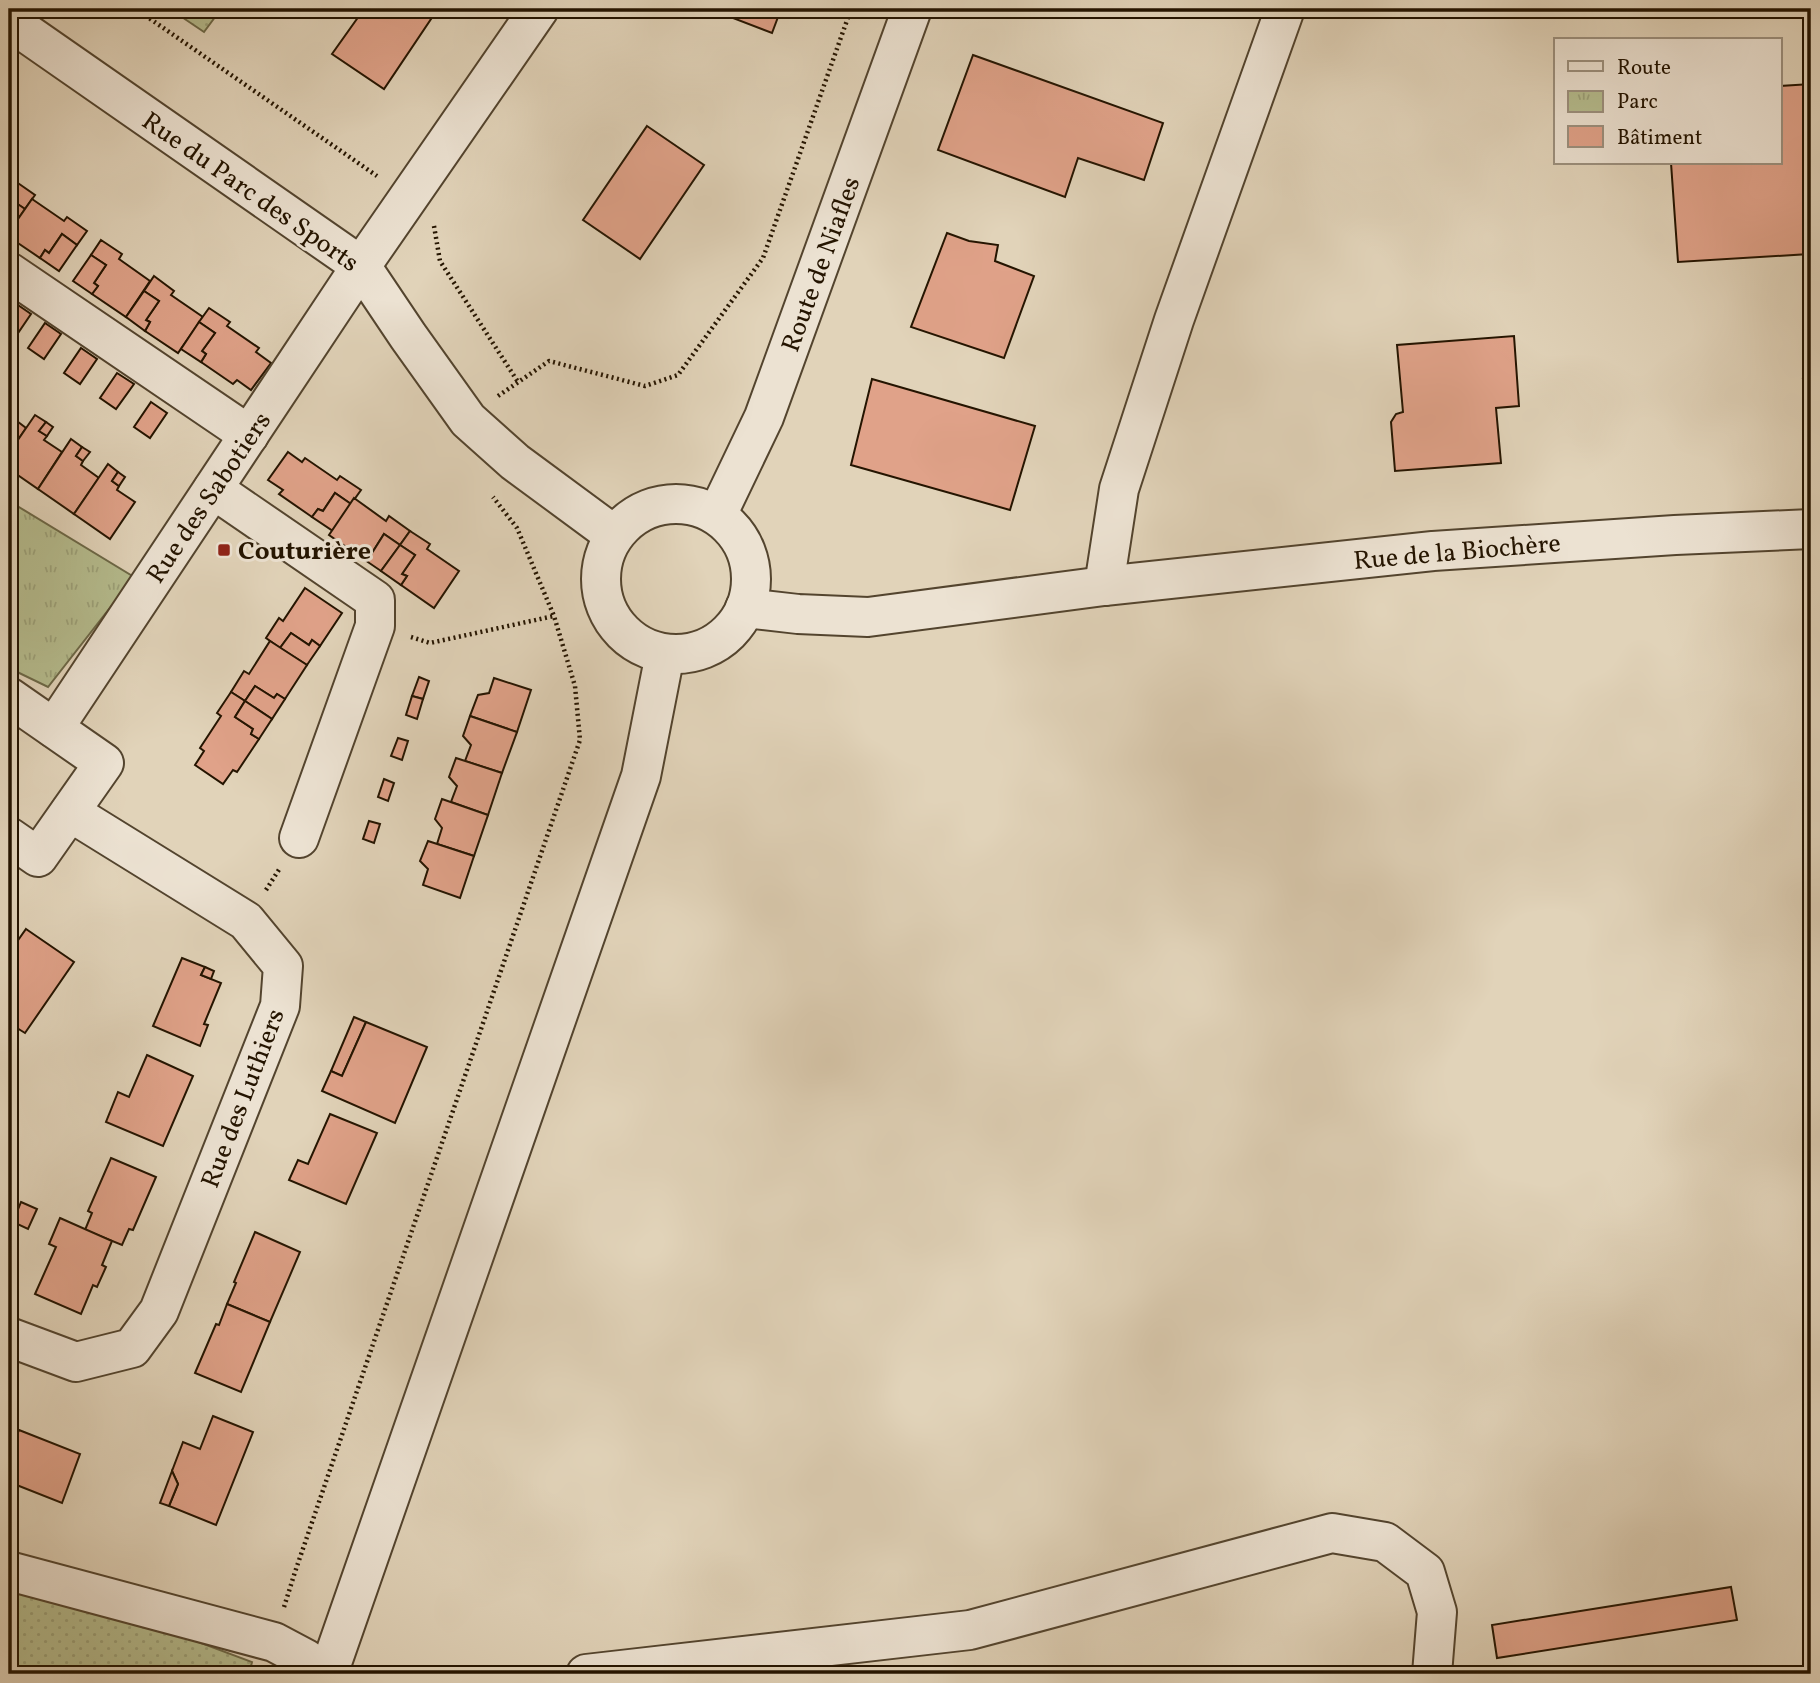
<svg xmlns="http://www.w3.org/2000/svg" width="1820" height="1683" font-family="Vollkorn,serif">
	<defs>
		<pattern id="grass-dots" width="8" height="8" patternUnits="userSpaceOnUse" patternTransform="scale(1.75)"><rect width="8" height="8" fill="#b5bc8e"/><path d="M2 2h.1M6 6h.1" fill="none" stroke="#9ca179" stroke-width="1.8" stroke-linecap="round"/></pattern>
		<pattern id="park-tufts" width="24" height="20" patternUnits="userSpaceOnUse" patternTransform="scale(1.75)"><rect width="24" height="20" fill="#b5bc8e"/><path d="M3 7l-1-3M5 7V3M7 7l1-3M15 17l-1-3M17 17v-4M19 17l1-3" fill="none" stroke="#9ca179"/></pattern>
	</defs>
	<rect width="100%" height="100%" fill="#e1d3b9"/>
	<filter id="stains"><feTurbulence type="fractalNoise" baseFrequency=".00286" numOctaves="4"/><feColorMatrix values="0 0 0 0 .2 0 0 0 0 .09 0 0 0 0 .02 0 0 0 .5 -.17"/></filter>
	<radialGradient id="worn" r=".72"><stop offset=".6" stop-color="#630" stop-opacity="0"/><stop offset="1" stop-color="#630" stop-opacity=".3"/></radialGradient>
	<g fill="url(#grass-dots)" stroke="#6c6847" stroke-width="2">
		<path d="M170,9H221L204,32Z"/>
		<path d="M9,1588L153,1625L252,1662L249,1674H9Z"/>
	</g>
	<path fill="url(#park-tufts)" stroke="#6c6847" stroke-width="2" d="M9,501L134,577L48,687L9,668Z"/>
	<g fill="#e0a289" stroke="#241400" stroke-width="2">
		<path d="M364,9H428L424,15L431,19L384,89L332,54Z"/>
		<path d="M727,9H781L772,33L725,15Z"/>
		<path d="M973,55L1163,123L1144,180L1078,158L1065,197L938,150Z"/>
		<path d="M1811,84V221H1807L1809,254L1678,262L1671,163H1780V86Z"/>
		<path d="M647,126L704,165L640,259L583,220Z"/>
		<path d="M15,181L35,195L25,209L9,199V183L12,185Z"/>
		<path d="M9,198L25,209L9,232Z"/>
		<path d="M32,199L64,221L67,217L87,231L77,245L62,234L49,253L45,250L40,258L9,237V232Z"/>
		<path d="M947,233L969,241L998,245L995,261L1034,276L1004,358L911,327Z"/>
		<path d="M62,234L77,245L59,271L40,258L45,250L49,253Z"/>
		<path d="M101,240L122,254L119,259L150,281L126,317L92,294L98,286L94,283L106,265L91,255Z"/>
		<path d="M91,255L106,265L94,283L98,286L92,294L73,281Z"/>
		<path d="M154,276L174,291L171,295L203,317L178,353L145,331L150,322L146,320L159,301L144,291Z"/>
		<path d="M144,291L159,301L146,320L150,322L145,331L126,317Z"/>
		<path d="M15,303L31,314L14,339L9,335V312Z"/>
		<path d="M209,308L230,322L227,326L259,348L256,352L271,363L251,390L237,380L233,384L201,362L206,354L202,351L215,333L199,322Z"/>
		<path d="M199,322L215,333L202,351L206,354L201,362L181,349Z"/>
		<path d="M45,323L61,334L44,359L28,348Z"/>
		<path d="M1514,336L1519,406L1496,408L1501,463L1395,471L1391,422L1396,414L1403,412L1397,345Z"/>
		<path d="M81,348L97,359L80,384L64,373Z"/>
		<path d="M1811,357V381L1803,378Z"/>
		<path d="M117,373L134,384L116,409L100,398Z"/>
		<path d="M872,379L1035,426L1010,510L851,465Z"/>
		<path d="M10,397L17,402L11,411L9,410V399Z"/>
		<path d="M151,402L167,413L150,438L134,427Z"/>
		<path d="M9,415L26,428L9,453Z"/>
		<path d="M35,415L46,422L39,431L47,436L44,440L62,452L38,489L9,469V453Z"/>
		<path d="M46,422L53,427L47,436L39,431Z"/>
		<path d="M71,439L82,447L76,456L83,461L81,465L99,478L74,514L38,489Z"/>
		<path d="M82,447L90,452L83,461L76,456Z"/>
		<path d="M288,452L302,462L305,458L337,480L340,476L361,490L351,504L335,493L323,511L318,509L312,517L279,494L283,490L268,480Z"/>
		<path d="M108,464L118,472L112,481L119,486L117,490L135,502L110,539L74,514Z"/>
		<path d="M118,472L125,477L119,486L112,481Z"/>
		<path d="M335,493L351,504L333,531L312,517L318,509L323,511Z"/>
		<path d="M354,498L386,521L389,516L410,531L400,545L384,534L372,553L367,549L362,558L329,535Z"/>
		<path d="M410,531L430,544L427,549L459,571L434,608L401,585L407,576L402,574L415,555L400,545Z"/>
		<path d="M384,534L400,545L381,571L362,558L367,549L372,553Z"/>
		<path d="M400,545L415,555L402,574L407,576L401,585L381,571Z"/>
		<path d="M305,588L342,613L320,646L312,640L309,645L291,633L280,648L266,638L279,618L283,621Z"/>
		<path d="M291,633L309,645L312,640L320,646L307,665L280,648Z"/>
		<path d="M270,641L307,665L285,699L277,694L274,698L255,686L245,701L231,692L244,671L249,674Z"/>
		<path d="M419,677L429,681L423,699L412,696Z"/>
		<path d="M494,678L531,690L517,732L470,716L478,695L489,693Z"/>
		<path d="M255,686L274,698L277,694L285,699L272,719L245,701Z"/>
		<path d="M231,692L245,701L235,717L253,729L251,734L259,739L237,772L233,770L223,784L195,765L204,751L200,748L221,716L217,713Z"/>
		<path d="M412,696L423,699L417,719L406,715Z"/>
		<path d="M245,701L272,719L259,739L251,734L253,729L235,717Z"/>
		<path d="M470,716L517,732L502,773L465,761L471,745L463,736Z"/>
		<path d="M398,738L408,741L402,760L391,756Z"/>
		<path d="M456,758L502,773L488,815L451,802L457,786L449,777Z"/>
		<path d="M384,779L394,783L388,801L378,797Z"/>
		<path d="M442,799L488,815L474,856L437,844L442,828L435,819Z"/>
		<path d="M369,821L380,824L374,843L363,839Z"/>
		<path d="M428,841L474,856L460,898L423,885L428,869L420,861Z"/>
		<path d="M26,929L74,962L25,1033L9,1023V953Z"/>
		<path d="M182,958L205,967L201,975L221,983L204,1024L208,1025L200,1046L153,1026Z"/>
		<path d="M205,967L214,971L211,979L201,975Z"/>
		<path d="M354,1017L366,1022L342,1076L331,1071Z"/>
		<path d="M366,1022L427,1047L395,1123L322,1091L331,1071L342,1076Z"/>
		<path d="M147,1055L193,1076L163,1146L106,1122L118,1092L129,1097Z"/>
		<path d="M330,1114L377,1133L346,1204L289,1180L298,1160L308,1164Z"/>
		<path d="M111,1158L156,1177L133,1230L129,1229L122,1245L85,1230L92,1213L88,1211Z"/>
		<path d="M21,1202L37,1209L28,1229L13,1222Z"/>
		<path d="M60,1218L112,1241L102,1265L106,1267L97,1287L93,1285L81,1314L35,1294L56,1247L49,1244Z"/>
		<path d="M255,1232L300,1252L270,1322L227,1304L236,1283L234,1282Z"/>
		<path d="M227,1304L270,1322L241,1392L195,1373L216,1324L219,1325Z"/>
		<path d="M213,1416L253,1432L216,1525L169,1506L178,1484L172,1471L183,1442L200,1449Z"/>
		<path d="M19,1430L80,1454L62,1503L9,1482V1456Z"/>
		<path d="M172,1471L178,1484L169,1506L160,1503Z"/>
		<path d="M1731,1587L1737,1620L1497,1658L1492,1625Z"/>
	</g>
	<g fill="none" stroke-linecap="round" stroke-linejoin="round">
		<defs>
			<g id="minor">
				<path d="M9,21L361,266L408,336L468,420L515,462L614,535"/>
				<path d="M9,272L249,435"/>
				<path d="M213,489L375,600V626L299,838"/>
				<circle cx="676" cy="579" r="75"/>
				<path d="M717,515L764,417L912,9"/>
				<path d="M1104,586L1119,489L1174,320L1285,9"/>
				<path d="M745,608L798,614L868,617L1104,586L1433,551L1675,535L1811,529"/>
				<path d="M9,697L104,763L38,857L9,837"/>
				<path d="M54,728L361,266L539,9"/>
				<path d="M9,1337L76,1362L132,1348L159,1311L280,1006L283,966L246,921L70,812"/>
				<path d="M9,1571L274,1642L306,1659L320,1674"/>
				<path d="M328,1674L641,776L665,654"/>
				<path d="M586,1674L970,1630L1332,1533L1385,1542L1425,1572L1437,1612L1432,1674"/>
			</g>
		</defs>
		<use href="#minor" stroke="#53442e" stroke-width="42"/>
		<g stroke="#241400" stroke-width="4.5" stroke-dasharray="2 3.5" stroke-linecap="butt">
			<path d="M136,9L377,176"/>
			<path d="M434,226L440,261L518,382"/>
			<path d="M498,396L549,361L645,386L678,375L763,258L851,9"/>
			<path d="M411,637L430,643L554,616"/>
			<path d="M266,890L280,868"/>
			<path d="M284,1607L295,1572L580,740L575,686L554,616L517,528L493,497"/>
		</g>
		<use href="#minor" stroke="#ece2d2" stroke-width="38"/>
	</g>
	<rect fill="#8f2418" stroke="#ece2d2" stroke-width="2.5" x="217" y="543" width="14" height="14" rx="3.5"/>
	<g text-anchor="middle" stroke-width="6" stroke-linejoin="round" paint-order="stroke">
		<g font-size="26" fill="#241400" stroke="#ece2d2">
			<text transform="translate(251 191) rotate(35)" y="9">Rue du Parc des Sports</text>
			<text transform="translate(820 264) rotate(-70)" y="9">Route de Niafles</text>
			<text transform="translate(208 497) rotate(-56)" y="9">Rue des Sabotiers</text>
			<text transform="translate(1457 551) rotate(-5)" y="9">Rue de la Biochère</text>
			<text transform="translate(242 1098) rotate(-69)" y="9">Rue des Luthiers</text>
		</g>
		<g font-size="26" font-weight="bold" fill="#241400" stroke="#ece2d2" text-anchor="start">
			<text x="238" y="559">Couturière</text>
		</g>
	</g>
	<rect width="1820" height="1683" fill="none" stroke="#e1d3b9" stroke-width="35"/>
	<rect x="10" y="10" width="1799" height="1662" fill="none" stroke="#241400" stroke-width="3.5"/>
	<rect x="18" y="18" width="1785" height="1648" fill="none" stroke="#241400" stroke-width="2"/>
	<rect x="1554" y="38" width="228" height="126" fill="#ece2d2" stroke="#9c907e" stroke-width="2"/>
	<rect x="1568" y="61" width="35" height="10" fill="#ece2d2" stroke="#9c907e" stroke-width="2"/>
	<text x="1617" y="74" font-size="21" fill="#241400">Route</text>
	<rect x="1568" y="91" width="35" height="21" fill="url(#park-tufts)" stroke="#9c907e" stroke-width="2"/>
	<text x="1617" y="108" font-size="21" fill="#241400">Parc</text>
	<rect x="1568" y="126" width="35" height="21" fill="#e0a289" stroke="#9c907e" stroke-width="2"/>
	<text x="1617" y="144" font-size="21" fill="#241400">Bâtiment</text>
	<rect width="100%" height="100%" filter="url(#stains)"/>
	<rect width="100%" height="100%" fill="url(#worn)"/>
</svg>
